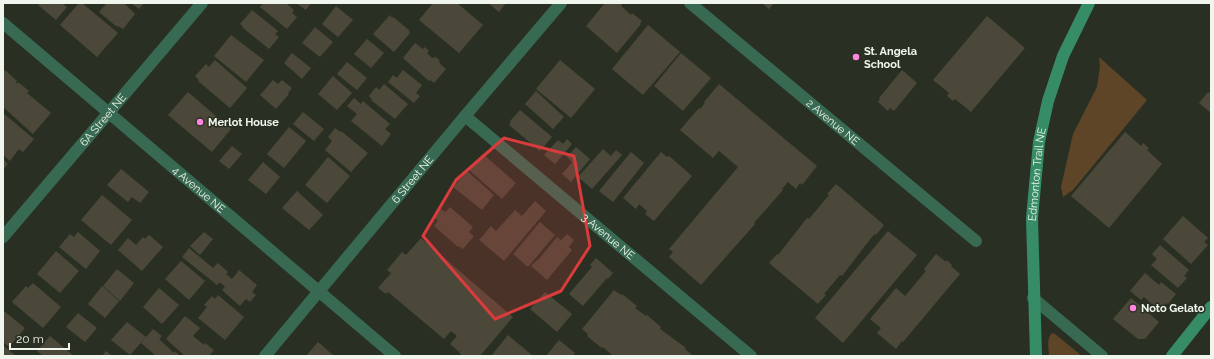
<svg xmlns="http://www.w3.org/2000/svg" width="1214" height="359" font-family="Raleway,sans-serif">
	<rect width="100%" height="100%" fill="#293023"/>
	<g fill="#5e4528">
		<path d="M1099,57L1147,100L1073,190L1063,197L1061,187L1073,134L1097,87L1100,66Z"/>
		<path d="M1052,333L1055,334L1082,356H1049C1049,349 1046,338 1052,333Z"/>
	</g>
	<g fill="#4b4839">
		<path d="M40,3H62L67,7L56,20L38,5Z"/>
		<path d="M79,3H82L118,33L97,57L60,25Z"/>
		<path d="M107,3H124L135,14L123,29L118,26L117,27L99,12Z"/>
		<path d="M131,3H144L139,9Z"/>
		<path d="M263,3H286L294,10L292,13L297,17L287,29L260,7Z"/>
		<path d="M296,3H311L306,10Z"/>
		<path d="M433,3H457L483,25L459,53L419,20Z"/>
		<path d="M488,3H506L499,12Z"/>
		<path d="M605,3H621L622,4L621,6L631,15L632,13L642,21L640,23L641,24L617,53L586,26Z"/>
		<path d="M762,3H774L769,9Z"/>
		<path d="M336,6L353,20L338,37L322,24Z"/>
		<path d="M252,10L278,31L275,34L279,37L269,49L242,27L243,26L240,24Z"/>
		<path d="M390,15L392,18L393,17L409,30L410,33L394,52L373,34Z"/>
		<path d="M987,16L1025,48L971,112L955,99L953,101L947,96L949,93L933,80Z"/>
		<path d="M648,25L680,52L643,95L612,69Z"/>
		<path d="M315,27L333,42L320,57L302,43Z"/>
		<path d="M231,35L264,60L246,82L214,56Z"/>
		<path d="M367,39L384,53L371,68L354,54Z"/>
		<path d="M415,43L423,49L425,47L429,51L427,53L432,58L436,57L439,60L440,64L446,69L434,83L430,80L429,81L403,58Z"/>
		<path d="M292,53L311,68L302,79L284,63Z"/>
		<path d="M681,53L711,78L683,111L654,86Z"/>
		<path d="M215,60L247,88L230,108L198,81L199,80L195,76L206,64L209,67Z"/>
		<path d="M560,60L595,89L571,118L536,89Z"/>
		<path d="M347,62L367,78L357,90L337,74Z"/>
		<path d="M5,70L17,81L16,82L17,84L18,82L29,91L27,93L51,113L33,134L3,107V72Z"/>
		<path d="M403,70L422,85L416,93L420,96L414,103L388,82L393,75L397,78Z"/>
		<path d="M902,70L917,83L894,111L890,108L888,111L878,102L880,99L879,98Z"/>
		<path d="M333,76L352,93L337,110L318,94Z"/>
		<path d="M273,80L278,84L282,80L292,88L288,93L289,94L276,109L260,95Z"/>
		<path d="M384,84L408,104L395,119L371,100L372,99L369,96L376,87L379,90Z"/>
		<path d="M719,84L817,166L802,185L800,183L796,189L788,182L782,189L783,190L754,223L755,224L701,285L669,257L673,252L669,249L738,167L719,151L713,158L680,130L699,108L700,109L705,103L704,102Z"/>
		<path d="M536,91L564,117L553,129L525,104Z"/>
		<path d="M188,92L231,129L212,152L168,115Z"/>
		<path d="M1208,92L1211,94V113L1199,103Z"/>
		<path d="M354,98L361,104L363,101L390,124L385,129L391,134L382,146L351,121L357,114L347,106Z"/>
		<path d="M520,110L552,137L540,151L509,125L511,122L510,121Z"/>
		<path d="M303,112L324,129L314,141L293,124Z"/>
		<path d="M3,113L34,139L23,152L19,149L10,161L3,155Z"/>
		<path d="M289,127L306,141L284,168L267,154Z"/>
		<path d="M335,128L340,132L341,131L368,153L351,172L325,150L332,141L328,137Z"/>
		<path d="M1125,132L1141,146L1143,143L1149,148L1147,150L1162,164L1109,228L1071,196Z"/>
		<path d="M567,139L572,144L555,164L544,155L558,140L563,144Z"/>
		<path d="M232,146L242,154L229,169L219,161Z"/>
		<path d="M576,147L590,159L571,182L562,174L572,162L567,157Z"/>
		<path d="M603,149L611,156L616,150L622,155L592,189L578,177Z"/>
		<path d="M631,152L644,163L613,202L599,191Z"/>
		<path d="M661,152L667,157L669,156L692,176L654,221L645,214L647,211L639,204L636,209L623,198Z"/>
		<path d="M483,154L516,183L502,199L469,170Z"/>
		<path d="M328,157L350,176L327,203L305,185Z"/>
		<path d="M3,159L8,164L3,170Z"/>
		<path d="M263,162L280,177L266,194L248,180Z"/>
		<path d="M121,169L149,192L140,203L132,197L128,202L107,185Z"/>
		<path d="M467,171L494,195L482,210L453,187Z"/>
		<path d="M836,184L884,225L876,235L875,234L871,238L842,276L840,275L824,294L826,295L818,304L769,263L777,254L778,255L807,218L809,219L829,195L827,194Z"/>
		<path d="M297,191L323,215L309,230L282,208Z"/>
		<path d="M102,195L132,220L111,245L81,220Z"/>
		<path d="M535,201L546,211L504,261L479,240L491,226L496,231L515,210L522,216Z"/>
		<path d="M450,207L473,227L469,232L474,236L463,249L458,246V247L434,226L438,221L434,217L441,209L445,212Z"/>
		<path d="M1183,216L1208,238L1204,242L1208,245L1191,264L1163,239Z"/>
		<path d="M540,222L555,235L528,267L513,254Z"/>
		<path d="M888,231L917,255L843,343L815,318Z"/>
		<path d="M78,232L100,251L86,269L59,247L70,234L74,237Z"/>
		<path d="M204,232L213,239L200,255L190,246Z"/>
		<path d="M567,234L574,240L569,247L572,250L547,280L531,266L537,260H538L557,237L561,240Z"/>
		<path d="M149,235L163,247L142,271L118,250L128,238L136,245L143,237L145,239Z"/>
		<path d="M421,238L513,317L480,356H463L459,353L463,349L459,352L450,344L457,336L451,331L444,339L388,292L386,294L378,288L391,273L387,270L392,264L393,263L402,252L406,255Z"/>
		<path d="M1160,245L1189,270L1184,276L1187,278L1178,288L1151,265L1157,259L1152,254Z"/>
		<path d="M189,248L213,268L218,263L228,272L226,274L232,279L239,270L257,285L252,292L256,295L250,302L246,299L240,306L222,290L225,287L220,282L217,285L182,257Z"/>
		<path d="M56,251L79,271L60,293L37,274Z"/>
		<path d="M936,254L946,262L947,260L952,265L951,266L960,274L903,342L902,341L896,349L877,333L881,328L870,319L896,288L905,296L926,271L924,269Z"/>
		<path d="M596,258L613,273L608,279L607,278L583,306L569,294L592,267L590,265Z"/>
		<path d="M181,261L205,281L189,300L165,279Z"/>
		<path d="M117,269L134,283L120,301L103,286Z"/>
		<path d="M1145,273L1159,285L1161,282L1176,294L1168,304L1166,303L1160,311L1144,297L1141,300L1130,291Z"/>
		<path d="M33,283L61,307L43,328L12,302L26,286L28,288Z"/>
		<path d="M102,286L119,301L105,318L88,304Z"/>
		<path d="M159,288L179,305L162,324L143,307Z"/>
		<path d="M614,290L621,295L622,294L637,306L635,308L646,316L647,315L661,327L660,329L686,348L685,349L693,356H612V355L603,347L602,348L588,337L587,335L588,334L582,329Z"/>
		<path d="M545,292L572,314L557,332L530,309Z"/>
		<path d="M218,295L244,317L225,340L198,318L207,307L204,305L212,296L215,299Z"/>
		<path d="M1131,298L1159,322L1145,339H1138L1113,319Z"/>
		<path d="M4,311L25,328L9,347L3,342V312Z"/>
		<path d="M78,313L97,328L85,342L66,327Z"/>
		<path d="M185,316L200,328L193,336L203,344L204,345L205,343L214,350L209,356H185L166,339Z"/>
		<path d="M127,322L146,337L130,355L111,340Z"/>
		<path d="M153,329L162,336L159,339L174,353L175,351L180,356H154L155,355L141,343Z"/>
		<path d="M508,335L533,356H491Z"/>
		<path d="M50,336L74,356H43L37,351Z"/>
		<path d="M559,340L575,353L573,356H546Z"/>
		<path d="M318,342L334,356H306Z"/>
		<path d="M3,345L16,356H3Z"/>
		<path d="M106,351L112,356H102Z"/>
	</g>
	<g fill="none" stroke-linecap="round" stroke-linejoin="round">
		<g stroke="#386a53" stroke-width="12">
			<path id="s1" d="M690,3L976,241"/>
			<path id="s2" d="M3,23L395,356"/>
			<path id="s3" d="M465,116L751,356"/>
			<path id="s4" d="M3,237L202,3"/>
			<path d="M1033,298L1102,356"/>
			<path id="s5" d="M265,356L465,116L561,3"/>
		</g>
		<g stroke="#368c67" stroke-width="12">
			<path id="s6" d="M1036,356L1032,218L1039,142L1048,101L1063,56L1089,3"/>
			<path d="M1172,356L1211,307"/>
		</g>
	</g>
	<path fill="#d93c3c" fill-opacity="0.2" stroke="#d93c3c" stroke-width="3" stroke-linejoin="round" d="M504,138L574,156L590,246L561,291L495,319L423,236L456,180Z"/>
	<g fill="#fe85e0" stroke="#293023" stroke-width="1.5">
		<circle cx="856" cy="57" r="4"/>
		<circle cx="200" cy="122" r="4"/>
		<circle cx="1133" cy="308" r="4"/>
	</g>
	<g text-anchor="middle" stroke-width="3" stroke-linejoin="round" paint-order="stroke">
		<g font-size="11" font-weight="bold" fill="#f0f5ed" stroke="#293023" text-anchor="start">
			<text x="864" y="55">St. Angela<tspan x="864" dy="13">School</tspan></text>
			<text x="208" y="126">Merlot House</text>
			<text x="1141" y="312">Noto Gelato</text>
		</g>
		<g font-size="11" fill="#f0f5ed" stroke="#293023">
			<text dy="4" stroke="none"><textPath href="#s4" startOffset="154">6A Street NE</textPath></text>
			<text dy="4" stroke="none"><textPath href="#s1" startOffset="186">2 Avenue NE</textPath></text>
			<text dy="4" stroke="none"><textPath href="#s6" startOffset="182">Edmonton Trail NE</textPath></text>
			<text dy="4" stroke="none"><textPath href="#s5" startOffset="230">6 Street NE</textPath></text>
			<text dy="4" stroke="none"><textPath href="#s2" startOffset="257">4 Avenue NE</textPath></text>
			<text dy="4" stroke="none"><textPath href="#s3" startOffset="187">3 Avenue NE</textPath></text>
		</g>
	</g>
	<rect width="1214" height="359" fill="none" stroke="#f0f5ed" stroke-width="8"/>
	<path d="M10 343v6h59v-6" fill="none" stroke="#f0f5ed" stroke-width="2"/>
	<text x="16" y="343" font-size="12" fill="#f0f5ed" stroke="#293023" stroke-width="3" paint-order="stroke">20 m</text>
</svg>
